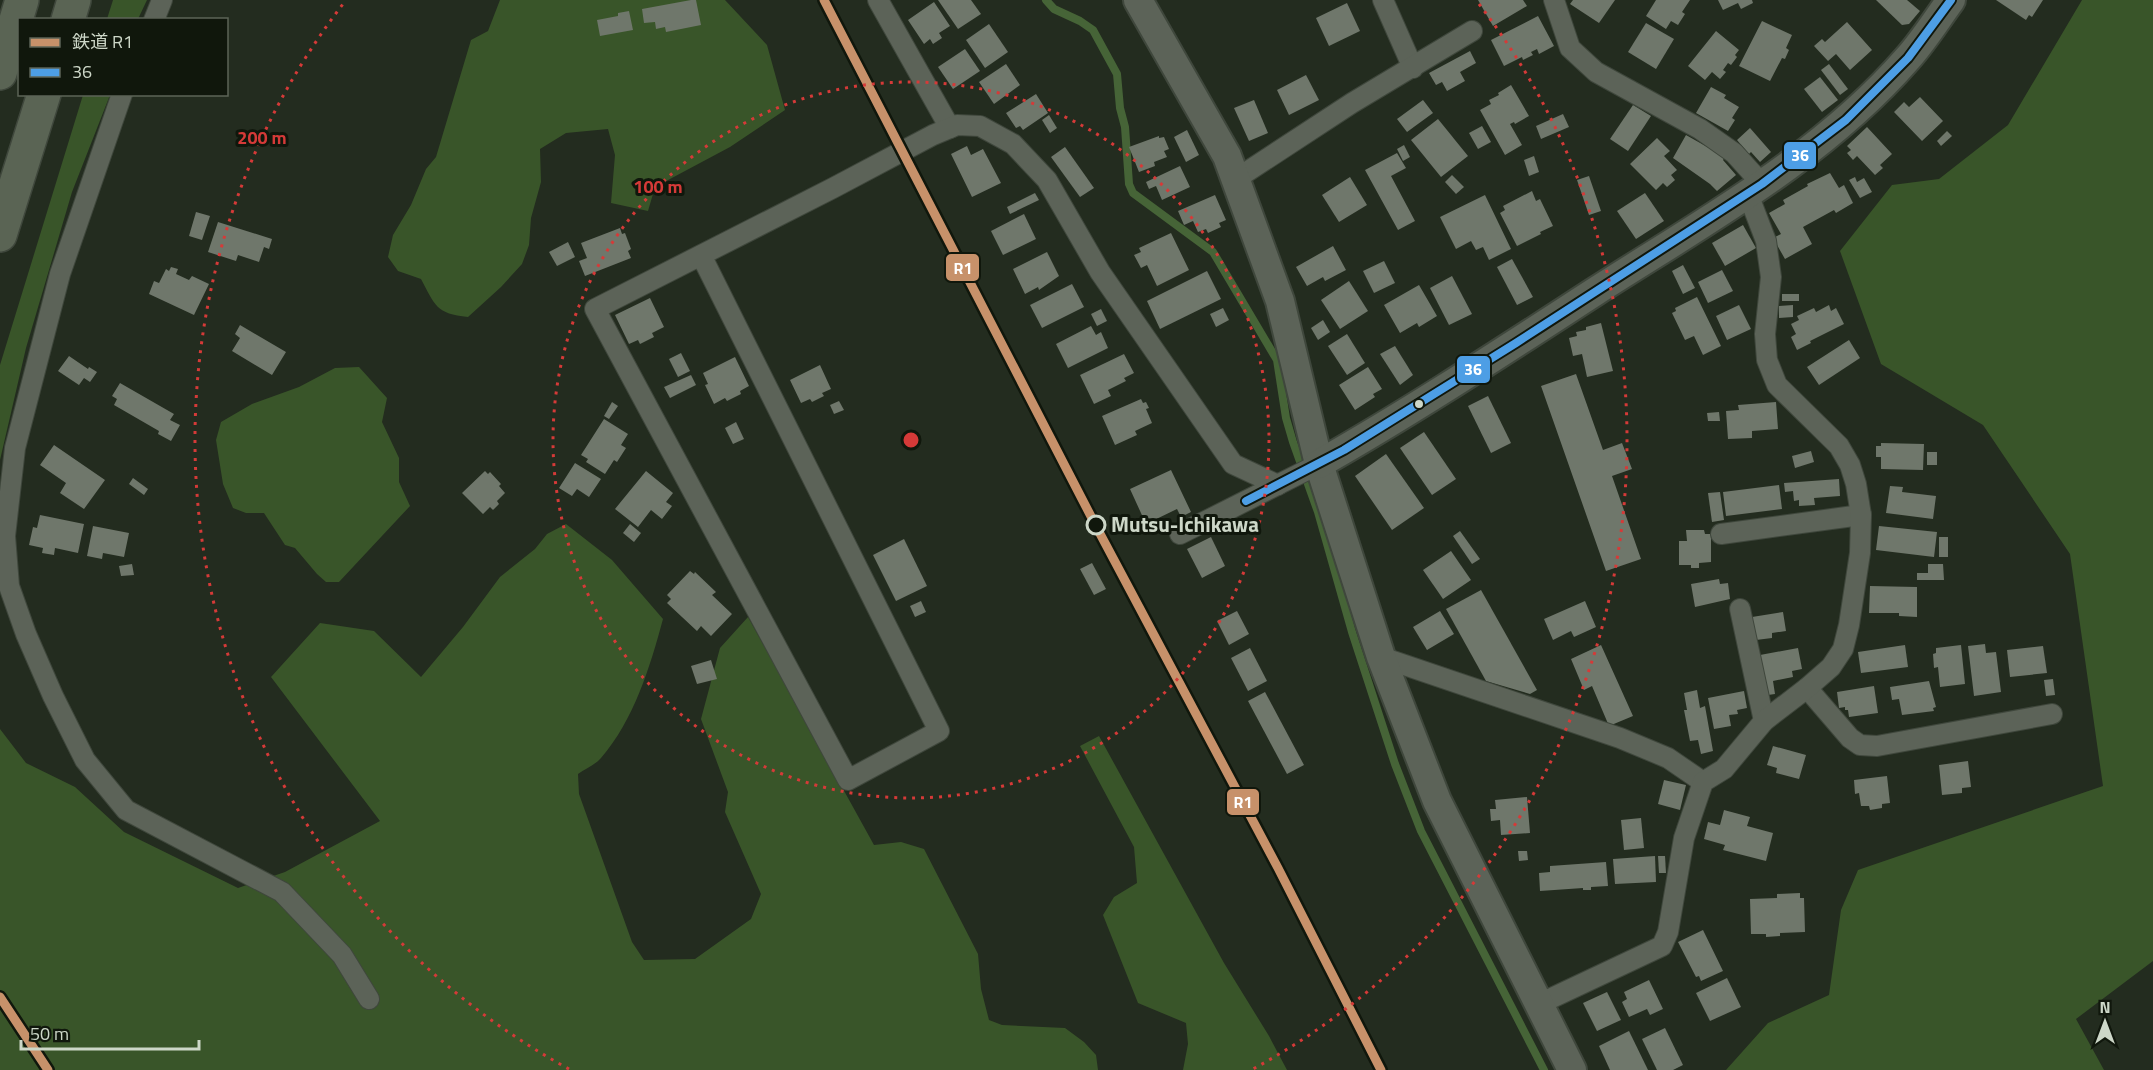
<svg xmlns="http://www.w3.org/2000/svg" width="2153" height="1070" font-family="'Titillium Web','Noto Sans JP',sans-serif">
	<rect width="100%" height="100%" fill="#232c1f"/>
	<g fill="#395529">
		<path d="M113,0H147L138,19H107Z"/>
		<path d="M500,0H725L767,45L785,110L730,147L655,187L648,211L611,203L615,155L608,129L566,133L540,149L541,182L531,218L529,245L522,264L501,287L468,317C436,314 435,305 421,279L398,271L388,257L393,235L411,205L426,169L436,157L471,40L488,31Z"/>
		<path d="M2082,0H2153V961L2076,1019L2104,1070H1726L1768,1023L1829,995L1841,910L1858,870L2103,786L2070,554L1983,425L1881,364L1840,251L1892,185L1939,179L2008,125Z"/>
		<path d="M83,95H110L72,192L26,348L0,460V365Z"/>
		<path d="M359,367L387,398L382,422L399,458V482L410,506L339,582H326L317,574L295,548L285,545L264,513H246L233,508L223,484L216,440L221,422L252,404L299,387L335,368Z"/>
		<path d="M566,524L612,560L663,619C650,667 634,720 601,758C595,765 585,769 578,774L579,794L632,942L644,960L695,959L751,919L761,894L725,812L728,792L701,719L720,648L748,617L874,845L901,842L924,849L978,954L981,989L989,1020L1002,1025L1065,1028L1084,1042L1096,1055L1098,1070H0V729L26,763L75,787L124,832L238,888L285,872L380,821L271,677L320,623L374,631L421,677L463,627L500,577L535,549L547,534Z"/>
		<path d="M1099,736L1224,963L1269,1036L1287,1070H1183L1188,1044L1186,1023L1138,1003L1103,915L1114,897L1137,883L1134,847L1080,746Z"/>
	</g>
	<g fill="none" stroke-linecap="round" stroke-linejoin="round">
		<path stroke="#466437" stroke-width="8" d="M1046,0L1054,9L1080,21L1093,30L1117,74L1120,108L1125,127L1129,184L1133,193L1213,252L1277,360L1286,418L1293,442L1318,512L1352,632L1395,764L1421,831L1544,1070"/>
	</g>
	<g fill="#6f776b">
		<path d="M691,0H696L701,25L666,32L665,27L656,29L655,22L644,23L642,9Z"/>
		<path d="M938,0H971L981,14L958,29Z"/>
		<path d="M1478,0H1523L1527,6L1493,26Z"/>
		<path d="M1573,0H1615L1599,23L1570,4Z"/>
		<path d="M1656,0H1690L1682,12L1685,14L1678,25L1671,21L1666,29L1646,16Z"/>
		<path d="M1718,0H1752L1753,3L1741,9L1738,3L1723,10Z"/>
		<path d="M1876,0H1907L1920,11L1909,24L1902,25Z"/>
		<path d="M1996,0H2043L2032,17L2029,15L2026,20Z"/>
		<path d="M934,2L950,26L939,33L942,38L933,44L930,39L924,44L908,20Z"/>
		<path d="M1347,3L1360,31L1329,46L1316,18Z"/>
		<path d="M629,11L633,30L600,36L597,20L618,16V13Z"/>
		<path d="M1538,16L1554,46L1539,54L1537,49L1531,52L1533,55L1523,60L1522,57L1504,66L1491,40Z"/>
		<path d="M1762,21L1792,35L1786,48L1789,50L1785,59L1782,58L1770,81L1739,66Z"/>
		<path d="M1847,22L1872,50L1850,70L1836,54L1828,61L1814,46L1822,39L1825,42Z"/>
		<path d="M1646,23L1674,39L1656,69L1628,52Z"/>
		<path d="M989,24L1008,52L985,68L966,40Z"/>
		<path d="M1716,31L1739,50L1735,55L1737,57L1731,65L1728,63L1723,70L1726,72L1720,79L1712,72L1705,80L1688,66Z"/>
		<path d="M965,49L980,71L953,89L938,67Z"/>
		<path d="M1470,51L1476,63L1460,72L1465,81L1447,91L1442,82L1436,85L1429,73Z"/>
		<path d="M1006,64L1020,85L994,104L979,82Z"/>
		<path d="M1829,64L1848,89L1840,95L1821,70Z"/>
		<path d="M1306,75L1319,100L1289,115L1277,90Z"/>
		<path d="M1820,77L1838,100L1822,112L1804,89Z"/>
		<path d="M1511,85L1529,116L1515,124L1514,122L1510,124L1522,145L1505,155L1480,110L1491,104L1489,100L1499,95L1498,93Z"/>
		<path d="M1711,87L1726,95L1724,98L1739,107L1732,118L1735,120L1728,131L1696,113Z"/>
		<path d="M1036,94L1048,113L1023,130L1020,126L1016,128L1006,113Z"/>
		<path d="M1920,97L1943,121L1922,141L1894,112L1904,102L1909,107Z"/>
		<path d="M1254,100L1268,133L1249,141L1234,108Z"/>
		<path d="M1423,100L1433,113L1407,132L1397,119Z"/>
		<path d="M1633,105L1651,116L1628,151L1610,139Z"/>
		<path d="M1563,114L1569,127L1541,139L1536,126Z"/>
		<path d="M1049,115L1057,128L1050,133L1042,120Z"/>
		<path d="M1438,119L1468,156L1441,177L1411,140Z"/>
		<path d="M1482,126L1491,142L1478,149L1469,133Z"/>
		<path d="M1867,127L1892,154L1880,165L1883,168L1875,175L1857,156L1853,160L1847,153L1851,150L1847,146Z"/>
		<path d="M1750,128L1771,152L1760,162L1751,152L1749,154L1737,140Z"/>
		<path d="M1187,130L1199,155L1186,162L1174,137Z"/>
		<path d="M1947,131L1952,136L1941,146L1937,141Z"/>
		<path d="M1686,135L1725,157L1723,160L1736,175L1717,191L1710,184L1673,158Z"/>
		<path d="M1159,136V138L1164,137L1169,149L1164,151L1167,157L1154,162L1155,166L1139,172L1129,147Z"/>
		<path d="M1657,138L1670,151L1664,156L1677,170L1671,175L1675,180L1667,187L1663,183L1656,190L1630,164Z"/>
		<path d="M1404,145L1410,157L1403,161L1397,149Z"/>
		<path d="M967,146L971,155L983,149L1001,183L972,197L951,154Z"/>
		<path d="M1065,147L1094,188L1080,197L1051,157Z"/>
		<path d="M1397,153L1406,168L1391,176L1415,221L1398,230L1365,170Z"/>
		<path d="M1534,156L1539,172L1529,176L1524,160Z"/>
		<path d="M1180,166L1190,187L1162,200L1156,186L1149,189L1146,182Z"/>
		<path d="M1830,173L1839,188L1844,185L1853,203L1836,213L1834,210L1803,227L1812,244L1785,259L1773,238L1781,234L1769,213L1785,204L1783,200L1808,186L1807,184Z"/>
		<path d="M1452,175L1464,187L1456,194L1445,182Z"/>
		<path d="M1589,176L1601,211L1589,215L1577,180Z"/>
		<path d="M1350,177L1367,205L1339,222L1322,195Z"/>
		<path d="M1855,177L1857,182L1864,178L1872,192L1860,198L1849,180Z"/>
		<path d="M1532,191L1536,201L1540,199L1553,226L1540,232L1541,234L1517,246L1500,213L1505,210L1503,206Z"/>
		<path d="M1035,193L1039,200L1010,214L1007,207Z"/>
		<path d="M1645,193L1664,221L1636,239L1617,211Z"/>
		<path d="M1215,195L1226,220L1219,223L1221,227L1208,233L1206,229L1198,232L1193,221L1184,225L1178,211Z"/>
		<path d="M1485,195L1511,249L1489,260L1483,247L1476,250L1471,241L1456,249L1440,217Z"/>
		<path d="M196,212L210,216L202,240L189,236Z"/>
		<path d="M1024,214L1036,239L1003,255L991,231Z"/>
		<path d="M218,222L272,239L269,249L264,247L259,262L238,255L236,261L208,252Z"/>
		<path d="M1743,225L1756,248L1725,266L1712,243Z"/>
		<path d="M620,228L622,234L625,233L631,249L628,251L631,258L585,276L579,261L587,258L581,243Z"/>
		<path d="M1171,233L1189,270L1157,286L1147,265L1141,268L1134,255L1141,252L1139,248Z"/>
		<path d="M568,242L575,257L557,266L549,252Z"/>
		<path d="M1333,246L1346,270L1325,281L1323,277L1307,286L1296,267Z"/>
		<path d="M1047,252L1059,276L1039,290L1038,287L1025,294L1013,269Z"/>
		<path d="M1512,259L1533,297L1517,305L1497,267Z"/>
		<path d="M1384,261L1395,283L1374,293L1363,271Z"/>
		<path d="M1683,265L1695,288L1683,294L1672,271Z"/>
		<path d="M171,267L178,269L176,274L189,280L192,276L209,284L194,315L149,294L154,281L159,283L166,269L169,271Z"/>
		<path d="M1722,270L1733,291L1708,303L1698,282Z"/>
		<path d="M1207,271L1221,299L1160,329L1147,301Z"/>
		<path d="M1452,276L1472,314L1449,325L1430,288Z"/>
		<path d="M1349,281L1368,311L1340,329L1321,300Z"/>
		<path d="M1072,284L1084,307L1042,328L1030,305Z"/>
		<path d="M1419,285L1437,316L1419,327L1417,323L1400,333L1384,305Z"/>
		<rect x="1782" y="294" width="17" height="7"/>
		<path d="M1697,297L1721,346L1703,355L1694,336L1685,340L1672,313L1676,311L1675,308Z"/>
		<path d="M650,298L664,327L652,333L654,337L640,344L638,340L629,344L615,315Z"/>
		<path d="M1739,305L1751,329L1727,340L1716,316Z"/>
		<path d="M1793,305V317L1779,318V306Z"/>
		<path d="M1829,305L1831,311L1836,308L1844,324L1810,341L1811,343L1797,350L1791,337L1796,334L1791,324L1799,320L1797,316L1814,308L1816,312Z"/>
		<path d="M1223,308L1229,320L1216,327L1210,314Z"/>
		<path d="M1101,309L1107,321L1097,326L1091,314Z"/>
		<path d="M1323,320L1330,332L1318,340L1311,328Z"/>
		<path d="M1601,323L1613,371L1587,377L1582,354L1573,356L1569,338L1577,336L1576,332L1586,330V327Z"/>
		<path d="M240,325L286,352L272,375L232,351L240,338L235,334Z"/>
		<path d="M1091,326L1096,335L1101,332L1108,348L1068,368L1056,344Z"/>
		<path d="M1347,334L1365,363L1347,375L1328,346Z"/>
		<path d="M1849,340L1860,358L1819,385L1807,367Z"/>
		<path d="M1395,346L1413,375L1400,385L1380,354Z"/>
		<path d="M681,353L690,371L678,377L669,359Z"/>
		<path d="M1124,354L1134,373L1124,378L1126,381L1108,390L1111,396L1094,404L1080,375Z"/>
		<path d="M69,356L88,369L89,367L97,372L90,382L84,378L79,385L58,371Z"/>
		<path d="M735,357L749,386L740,391L741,394L727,401L725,398L714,404L705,385L708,384L703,373Z"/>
		<path d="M820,365L831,389L822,393L824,396L812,402L810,399L801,403L790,380Z"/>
		<path d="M1368,367L1382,389L1373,394L1375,397L1355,410L1339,385Z"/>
		<path d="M1576,374L1603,450L1622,443L1632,469L1612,476L1641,559L1606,571L1541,386Z"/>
		<path d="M691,375L696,385L670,398L664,387Z"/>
		<path d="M120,383L174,414L170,420L180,425L171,441L158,434L159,431L114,405L117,399L112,396Z"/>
		<path d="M1488,396L1511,443L1491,453L1468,406Z"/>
		<path d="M1141,399L1143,403L1146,402L1149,408L1146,409L1152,423L1135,431L1137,435L1115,445L1102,416Z"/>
		<path d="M839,401L844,410L834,414L830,405Z"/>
		<path d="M612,402L618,406L609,419L604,416Z"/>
		<path d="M1776,402L1778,429L1752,431V438L1728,439L1726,411L1739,410L1738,405Z"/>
		<path d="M1719,412L1720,421H1708L1707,413Z"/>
		<path d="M604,419L628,434L621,445L626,448L617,462L614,460L605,474L586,462L588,459L581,455Z"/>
		<path d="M736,422L744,439L733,444L725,428Z"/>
		<path d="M1424,432L1456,479L1432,495L1400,448Z"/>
		<path d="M1881,443L1924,444L1923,470L1881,469V457H1876V446H1881Z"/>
		<path d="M54,445L105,480L84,509L60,493L66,483L40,465Z"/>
		<path d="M1811,451L1814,462L1795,468L1792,456Z"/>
		<rect x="1927" y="452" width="10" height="13"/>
		<path d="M1386,454L1424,508L1392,530L1355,476Z"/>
		<path d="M575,463L601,479L589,497L577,489L572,496L559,488Z"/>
		<path d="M1171,470L1191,512L1181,517L1177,509L1146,524L1130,489Z"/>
		<path d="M485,471L488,474L490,472L501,484L499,486L505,493L497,501L499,504L493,510L490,507L483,514L462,493Z"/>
		<path d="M646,471L673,493L666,502L672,506L662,519L651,510L638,527L615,509Z"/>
		<path d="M133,478L148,489L144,495L129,484Z"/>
		<path d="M1839,479L1840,496L1814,498L1815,505L1799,506V500L1794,501L1793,491L1785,492L1784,483Z"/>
		<path d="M1779,485L1782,509L1726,516L1723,492Z"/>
		<path d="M1890,486L1903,487L1902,492L1936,496L1933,519L1886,513Z"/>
		<path d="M1720,492L1724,520L1712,522L1708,493Z"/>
		<path d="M40,515L84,524L78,553L55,548L54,555L42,553L43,548L29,545L33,527L37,528Z"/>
		<path d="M630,524L641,533L634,542L623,533Z"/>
		<path d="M93,526L129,533L124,557L103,553L102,559L87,556Z"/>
		<path d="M1879,526L1937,532L1934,557L1876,550Z"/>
		<path d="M1686,530H1704L1705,534H1711V562L1699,563V568H1691V565H1679V541H1687Z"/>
		<path d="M1460,531L1480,559L1472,564L1453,536Z"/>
		<path d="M1211,537L1225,566L1202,578L1187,549Z"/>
		<rect x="1939" y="537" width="9" height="20"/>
		<path d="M904,539L927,586L896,601L873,555Z"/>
		<path d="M1451,551L1471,580L1443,599L1423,570Z"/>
		<path d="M1092,563L1106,589L1094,595L1080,569Z"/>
		<path d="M132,564L134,575L121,576L119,566Z"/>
		<path d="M1928,564H1943L1944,580H1917V573H1928Z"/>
		<path d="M690,571L694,574L695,572L716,592L712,595L732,614L711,636L701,626L697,631L667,603L671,599L667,595Z"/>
		<path d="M1719,579L1720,584L1728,583L1730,599L1695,607L1691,584Z"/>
		<path d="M1870,586L1917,587V617L1899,616V613H1869Z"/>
		<path d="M1481,590L1537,690L1530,694L1486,681L1446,609Z"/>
		<path d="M921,601L926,612L915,617L910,606Z"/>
		<path d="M1585,601L1596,627L1574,637L1571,631L1553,640L1544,619Z"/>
		<path d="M1237,611L1249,634L1229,645L1217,621Z"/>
		<path d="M1440,611L1454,634L1427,650L1413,627Z"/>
		<path d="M1783,612L1786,631L1772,633V638L1756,640L1752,617Z"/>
		<path d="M1985,644L1986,653L1996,652L2001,692L1974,696L1968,646Z"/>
		<path d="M1601,645L1633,716L1609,726L1592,686L1584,690L1571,659Z"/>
		<path d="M1905,645L1908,667L1861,673L1858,652Z"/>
		<path d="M1961,645L1965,684L1940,687L1938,667L1934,668L1933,654L1936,653V648Z"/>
		<path d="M2043,646L2047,673L2010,677L2007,650Z"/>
		<path d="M1250,648L1267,681L1248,691L1231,658Z"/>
		<path d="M1798,648L1802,669L1792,671L1793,677L1773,681L1775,694L1768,695L1760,655Z"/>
		<path d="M711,660L717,679L697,684L691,666Z"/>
		<path d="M2053,679L2055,695L2046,696L2044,680Z"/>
		<path d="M1929,681L1936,707L1933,708L1934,711L1902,715L1899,699L1892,700L1890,687Z"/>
		<path d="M1874,686L1878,713L1849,717L1848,710H1845V707L1839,708L1837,692Z"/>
		<path d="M1697,690L1700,708L1705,706L1713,751L1701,754L1698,740L1690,741L1684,710H1687L1684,693Z"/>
		<path d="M1744,691L1747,708L1737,710L1738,714L1729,715L1731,726L1714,729L1708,698Z"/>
		<path d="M1265,692L1304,765L1287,774L1248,701Z"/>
		<path d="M1773,746L1806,755L1799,779L1776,773L1777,768L1767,765Z"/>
		<path d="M1968,761L1971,787L1962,788V793L1942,795L1939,765Z"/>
		<path d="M1887,776L1890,803L1882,804V808L1870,810L1869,806H1861L1859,793L1855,794L1854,780Z"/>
		<path d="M1664,780L1686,785L1680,810L1658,804Z"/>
		<path d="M1527,797L1530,833L1501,835L1500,820L1491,821L1490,809H1496L1495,800Z"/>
		<path d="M1724,810L1750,817L1747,826L1773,833L1766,861L1723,850L1725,845L1704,839L1708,822L1720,825Z"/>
		<path d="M1641,818L1644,848L1624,850L1621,820Z"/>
		<path d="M1518,851H1527L1528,860L1519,861Z"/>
		<path d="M1655,856L1656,882L1615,884L1613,859Z"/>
		<path d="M1658,856H1665L1666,873H1659Z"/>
		<path d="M1606,862L1608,886L1591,887V890H1583V888L1540,891L1539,873L1550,872V866Z"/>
		<path d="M1800,893V898H1804L1805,932L1780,933V936L1766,937V934H1751L1750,899L1777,898V894Z"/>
		<path d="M1703,930L1723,971L1701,981L1699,976L1696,977L1678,942Z"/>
		<path d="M1727,978L1741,1007L1710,1021L1696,993Z"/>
		<path d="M1649,980L1663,1009L1650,1015L1647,1009L1629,1017L1622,1002L1627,999L1624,992Z"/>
		<path d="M1607,992L1621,1020L1597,1031L1583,1003Z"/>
		<path d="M1665,1028L1683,1065L1673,1070H1657L1642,1039Z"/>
		<path d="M1629,1031L1648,1070H1610L1599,1046Z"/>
	</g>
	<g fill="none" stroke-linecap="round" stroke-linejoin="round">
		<defs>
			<g id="street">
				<path d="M878,0L950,128"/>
				<path d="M1383,0L1413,68"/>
				<path d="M1554,0L1570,48L1596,72L1700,129L1734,153L1762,184"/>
				<path d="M154,20L162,0"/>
				<path d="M122,94L60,274L15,448L5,536L9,586L26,634L53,696L85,760L126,810L282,892L342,955L369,999"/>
				<path d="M1236,179L1352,103L1472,31"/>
				<path d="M701,255L939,731L848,780L595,309L833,188L933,135L957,125L980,126L1013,144L1047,180L1100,272L1233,464L1278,485"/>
				<path d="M1180,534L1319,464"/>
				<path d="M1721,534L1861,515"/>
				<path d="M1740,609L1764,721"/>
				<path d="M1381,657L1620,738L1668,758L1703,782"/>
				<path d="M1807,688L1850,738L1860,745L1877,746L2052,714"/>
				<path d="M1539,1004L1662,946L1668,932L1684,838L1703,782L1724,769L1764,721L1807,688L1831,667L1843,649L1849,625L1860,553L1861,515L1856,484L1850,465L1839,446L1777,385L1767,360L1765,334L1771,277L1766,241L1748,194"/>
			</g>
			<g id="secondary">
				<path d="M1138,0L1227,156L1280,301L1319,464L1381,657L1437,801L1572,1070"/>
				<path d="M1319,464C1414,410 1505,350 1596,291C1705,221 1822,157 1908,58C1924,40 1937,19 1951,0"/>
			</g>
			<g id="highway">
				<path d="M68,20L74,0"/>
				<path d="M0,73L22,0"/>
				<path d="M0,235L44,94"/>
			</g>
		</defs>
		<use href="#street" stroke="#3f473c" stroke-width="22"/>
		<use href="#secondary" stroke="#3f473c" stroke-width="32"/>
		<use href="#highway" stroke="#3f473c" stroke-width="36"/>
		<use href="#street" stroke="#5c6358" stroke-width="20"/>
		<use href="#secondary" stroke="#5c6358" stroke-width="28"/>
		<use href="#highway" stroke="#5a6454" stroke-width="33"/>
		<defs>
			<path id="bus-1" d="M1246,501L1344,450L1516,343L1762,184L1846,120L1908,58L1951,0"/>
		</defs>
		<use href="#bus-1" stroke="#10170c" stroke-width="12"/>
		<use href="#bus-1" stroke="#4d9ee5" stroke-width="8"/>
		<defs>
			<g id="rail-1">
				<path d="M824,0L1097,528L1278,868L1381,1070"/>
				<path d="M0,997L48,1070"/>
			</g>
		</defs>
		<use href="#rail-1" stroke="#10170c" stroke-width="14"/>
		<use href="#rail-1" stroke="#c7916a" stroke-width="9"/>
	</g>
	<g fill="none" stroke="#d53a38" stroke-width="3" stroke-dasharray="3 6">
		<circle cx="911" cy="440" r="358"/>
		<path d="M569 1069A716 716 0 0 1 343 4M1479 4A716 716 0 0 1 1253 1069"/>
	</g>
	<circle fill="#cdd7c8" stroke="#10170c" stroke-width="2" cx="1419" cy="404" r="5"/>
	<circle fill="#10170c" stroke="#cdd7c8" stroke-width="3" cx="1096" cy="525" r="9"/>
	<g text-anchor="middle" stroke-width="6" stroke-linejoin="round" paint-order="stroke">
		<g font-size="21" font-weight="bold" fill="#cdd7c8" stroke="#10170c" text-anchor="start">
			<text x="1111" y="532">Mutsu-Ichikawa</text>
		</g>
	</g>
	<circle cx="911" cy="440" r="9" fill="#d53a38" stroke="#10170c" stroke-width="3"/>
	<g font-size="18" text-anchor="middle" font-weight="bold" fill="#d53a38" stroke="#10170c" stroke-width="6" stroke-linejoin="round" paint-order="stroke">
		<text x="262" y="144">200 m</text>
		<text x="658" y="193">100 m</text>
	</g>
	<g stroke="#10170c" stroke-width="2">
		<rect x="1783" y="141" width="34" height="29" rx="6" fill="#4d9ee5"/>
		<rect x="945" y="253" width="35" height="29" rx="6" fill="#c7916a"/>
		<rect x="1456" y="355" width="35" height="29" rx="6" fill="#4d9ee5"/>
		<rect x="1226" y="788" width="34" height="28" rx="6" fill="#c7916a"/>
	</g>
	<g font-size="16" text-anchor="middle" font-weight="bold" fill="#fff">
		<text x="1800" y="161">36</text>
		<text x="963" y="274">R1</text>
		<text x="1473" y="375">36</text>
		<text x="1243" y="808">R1</text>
	</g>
	<rect x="18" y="18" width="210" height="78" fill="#10170c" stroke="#5c6457" stroke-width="1.5"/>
	<rect x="30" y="38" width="30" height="9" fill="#c7916a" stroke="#5c6457" stroke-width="1.5"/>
	<text x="72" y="48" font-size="18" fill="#cdd7c8">鉄道 R1</text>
	<rect x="30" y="68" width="30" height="9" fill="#4d9ee5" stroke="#5c6457" stroke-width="1.5"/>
	<text x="72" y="78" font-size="18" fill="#cdd7c8">36</text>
	<g transform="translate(2105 1022)" stroke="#10170c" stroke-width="4.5" paint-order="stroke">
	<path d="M0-4.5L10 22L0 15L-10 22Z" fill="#cdd7c8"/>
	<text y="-9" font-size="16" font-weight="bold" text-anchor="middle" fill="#cdd7c8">N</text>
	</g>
	<path d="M21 1040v9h178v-9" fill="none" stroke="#cdd7c8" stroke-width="3"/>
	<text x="30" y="1040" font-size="18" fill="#cdd7c8" stroke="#10170c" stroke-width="4.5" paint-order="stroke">50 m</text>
</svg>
